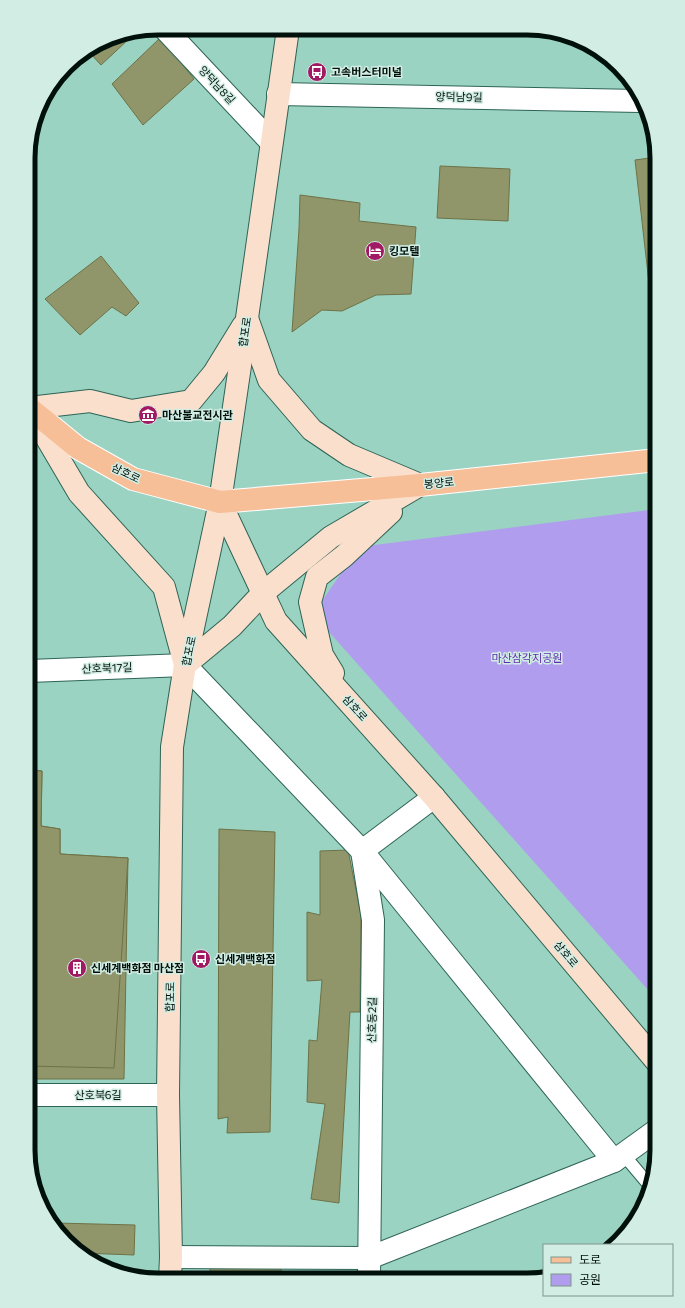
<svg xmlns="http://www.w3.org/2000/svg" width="685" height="1308" font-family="Commissioner,'Noto Sans KR',sans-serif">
	<rect width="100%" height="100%" fill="#9bd3c3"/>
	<path fill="#b09dee" d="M657,509V1000L313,614L359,547Z"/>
	<g fill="#91966a" stroke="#6d7247">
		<path d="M127,34L130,38L101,65L88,51L108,38Z"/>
		<path d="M161,37L194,79L143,125L112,84Z"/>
		<path d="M657,157V282L649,283L635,160Z"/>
		<path d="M440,166L510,169L508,221L437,218Z"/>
		<path d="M300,195L360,203L359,221L416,227L411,294L376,295L342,311L322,310L292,332L299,229Z"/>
		<path d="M29,206L33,211L29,213Z"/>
		<path d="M101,256L139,303L126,316L112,307L80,335L45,299Z"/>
		<path d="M28,770L42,771L41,826L60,829V854L128,858L124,1079H28Z"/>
		<path d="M28,770L42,771L41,826L60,829V854L128,858L114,1068L28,1066Z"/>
		<path d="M219,829L275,832L270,1132L227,1133L228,1117L218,1119Z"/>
		<path d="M348,850L361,915L360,1012H350L339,1203L311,1199L325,1104L307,1102L309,1040L317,1041L322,980L307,981V912L320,915V851Z"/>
		<path d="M56,1223L135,1225L134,1255L81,1253L72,1248Z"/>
		<rect x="210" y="1266" width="71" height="13"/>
	</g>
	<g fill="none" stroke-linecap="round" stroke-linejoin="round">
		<defs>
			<path id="lane" d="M623,1154L650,1186"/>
			<g id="street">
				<path d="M164,28L271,142"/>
				<path d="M278,94L640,101"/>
				<path d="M29,671L185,665L362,851L614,1161"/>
				<path d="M28,1095H168"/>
				<path d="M171,1257L369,1258L614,1161L657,1130"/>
				<path d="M369,1280L373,920L362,851L434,797"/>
			</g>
			<g id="secondary">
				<path d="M248,321L269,380L312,430L349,455L420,485"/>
				<path d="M243,326L214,373L191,401L131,411L90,401L29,408L79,493L164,587L185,665L232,626L263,593L331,537L420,485"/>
				<path d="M220,502L276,621L434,797L657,1062"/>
				<path d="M333,673L322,655L310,602L317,577L344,556L391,512"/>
				<path d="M170,1279L171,1257L168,1095L172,747L185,665L220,502L247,318L288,29"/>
			</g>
			<path id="primary" d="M29,408L78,448L133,479L220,502L420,485L657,460"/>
		</defs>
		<use href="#lane" stroke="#2e6456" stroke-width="14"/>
		<use href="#street" stroke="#2e6456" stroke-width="24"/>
		<use href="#secondary" stroke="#2e6456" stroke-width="24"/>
		<use href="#primary" stroke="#fff" stroke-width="24"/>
		<use href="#lane" stroke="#fff" stroke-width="12"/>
		<use href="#street" stroke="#fff" stroke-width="22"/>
		<use href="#secondary" stroke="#fadfcc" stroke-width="22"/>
		<use href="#primary" stroke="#f6bf98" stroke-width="22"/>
	</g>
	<defs>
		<symbol id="bus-disc" viewBox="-11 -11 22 22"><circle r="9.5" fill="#a11863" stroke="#d2ede4"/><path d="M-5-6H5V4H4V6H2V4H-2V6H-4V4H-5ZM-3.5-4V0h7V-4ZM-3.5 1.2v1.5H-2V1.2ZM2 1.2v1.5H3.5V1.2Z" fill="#fff"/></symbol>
		<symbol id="hotel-disc" viewBox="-11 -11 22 22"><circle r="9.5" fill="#a11863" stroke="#d2ede4"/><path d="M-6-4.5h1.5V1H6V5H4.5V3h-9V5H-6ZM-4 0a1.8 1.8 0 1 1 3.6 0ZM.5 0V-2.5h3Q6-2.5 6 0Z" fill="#fff"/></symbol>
		<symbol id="museum-disc" viewBox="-11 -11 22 22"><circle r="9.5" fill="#a11863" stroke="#d2ede4"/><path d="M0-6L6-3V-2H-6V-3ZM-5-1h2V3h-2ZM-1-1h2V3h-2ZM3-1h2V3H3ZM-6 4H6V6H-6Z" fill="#fff"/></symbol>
		<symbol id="building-disc" viewBox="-11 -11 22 22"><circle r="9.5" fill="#a11863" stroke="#d2ede4"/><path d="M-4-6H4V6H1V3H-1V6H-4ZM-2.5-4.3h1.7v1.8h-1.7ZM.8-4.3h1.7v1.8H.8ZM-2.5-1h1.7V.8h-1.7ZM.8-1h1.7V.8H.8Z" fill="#fff"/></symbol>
	</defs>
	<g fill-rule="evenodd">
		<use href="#bus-disc" x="306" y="61" width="22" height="22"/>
		<use href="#hotel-disc" x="364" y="240" width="22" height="22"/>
		<use href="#museum-disc" x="137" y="404" width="22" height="22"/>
		<use href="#bus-disc" x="190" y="948" width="22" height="22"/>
		<use href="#building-disc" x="66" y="957" width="22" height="22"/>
	</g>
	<g text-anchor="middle" stroke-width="3" stroke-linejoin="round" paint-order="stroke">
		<g font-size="11" font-weight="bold" fill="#00100a" stroke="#d2ede4" text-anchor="start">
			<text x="331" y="76">고속버스터미널</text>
			<text x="389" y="255">킹모텔</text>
			<text x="162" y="419">마산불교전시관</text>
			<text x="215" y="963">신세계백화점</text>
			<text x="91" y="972">신세계백화점 마산점</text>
		</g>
		<g font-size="11" fill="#00100a" stroke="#d2ede4">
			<text transform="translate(217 85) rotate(47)" y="4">양덕남8길</text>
			<text transform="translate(459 97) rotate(1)" y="4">양덕남9길</text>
			<text transform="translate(245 332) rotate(-82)" y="4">합포로</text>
			<text transform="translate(126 473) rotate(26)" y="4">삼호로</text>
			<text transform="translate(439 483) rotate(-6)" y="4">봉양로</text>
			<text transform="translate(189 651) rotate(-78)" y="4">합포로</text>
			<text transform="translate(107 668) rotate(-2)" y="4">산호북17길</text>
			<text transform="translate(355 708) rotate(48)" y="4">삼호로</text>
			<text transform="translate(566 954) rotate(50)" y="4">삼호로</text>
			<text transform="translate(170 997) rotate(-89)" y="4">합포로</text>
			<text transform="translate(372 1020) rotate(-89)" y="4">산호동2길</text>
			<text x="98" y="1099">산호북6길</text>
		</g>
		<g font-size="11" fill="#5d2caf" stroke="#d2ede4">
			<text x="527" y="662">마산삼각지공원</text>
		</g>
	</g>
	<path d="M0 0H685V1308H0ZM158 35H527A123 123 0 0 1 650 158V1150A123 123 0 0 1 527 1273H158A123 123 0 0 1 35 1150V158A123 123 0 0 1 158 35Z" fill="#d2ede4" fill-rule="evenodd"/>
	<path fill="none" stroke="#00100a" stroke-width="5" d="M158 35H527A123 123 0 0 1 650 158V1150A123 123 0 0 1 527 1273H158A123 123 0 0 1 35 1150V158A123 123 0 0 1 158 35Z"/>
	<rect x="543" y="1244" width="130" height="52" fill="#d2ede4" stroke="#7e958d"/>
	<rect x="551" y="1257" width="20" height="6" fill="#f6bf98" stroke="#7e958d"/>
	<text x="579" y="1264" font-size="12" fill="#00100a">도로</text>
	<rect x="551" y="1274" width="20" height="12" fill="#b09dee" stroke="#7e958d"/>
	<text x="579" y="1284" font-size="12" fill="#00100a">공원</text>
</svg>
